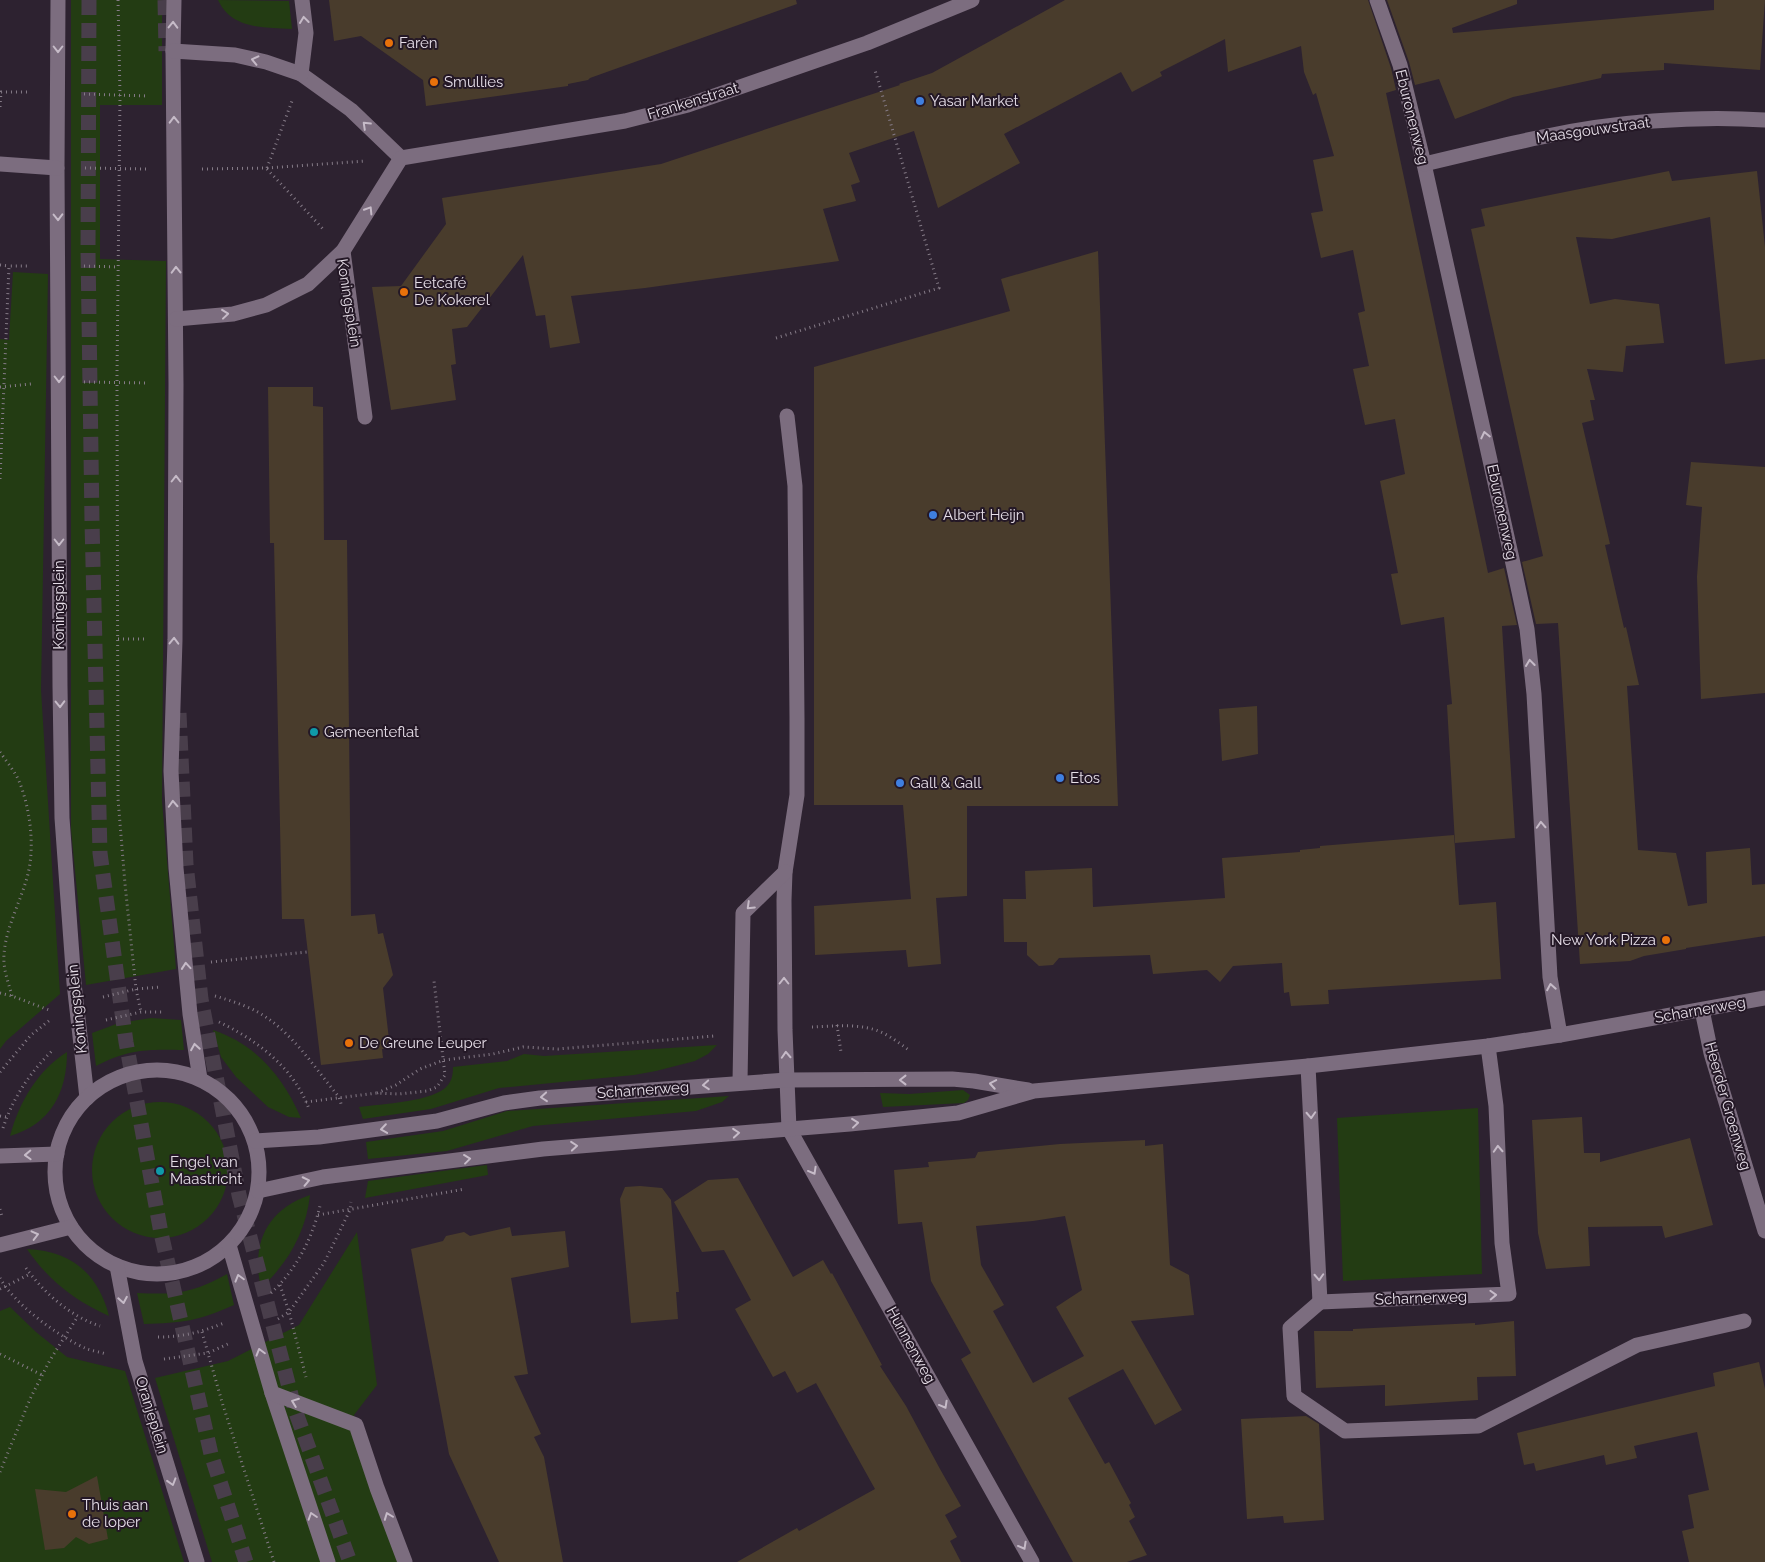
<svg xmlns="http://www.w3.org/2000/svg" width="1765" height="1562" font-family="Raleway,sans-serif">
	<rect width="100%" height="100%" fill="#2d2230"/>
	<g fill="#233c13">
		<path d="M71,0H162V105H100V259L166,261L162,801L176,969L86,985L71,829Z"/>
		<path d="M218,0L289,1L292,29C264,27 232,30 218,0Z"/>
		<path d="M13,272L48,274L41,690L60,994L6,1041L0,1049V339L9,340Z"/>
		<path d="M151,1018L181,1020L184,1050C148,1049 128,1049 96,1066L92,1033L119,1023Z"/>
		<path d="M213,1030C257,1045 283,1077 301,1118L289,1117L268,1107L236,1077L221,1057Z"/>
		<path d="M717,1045L708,1054L695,1061L656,1071L634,1075L499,1088L431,1109L363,1119L359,1107C380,1104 435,1102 448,1085C452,1080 453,1074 453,1067L507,1061L524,1054L544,1056Z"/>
		<path d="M67,1052C67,1092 51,1124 10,1136C19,1102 38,1070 67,1052Z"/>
		<path d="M963,1090L970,1095L968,1100L964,1103L883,1107L880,1093L909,1094Z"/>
		<path d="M729,1096L722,1102L696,1111L533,1126L447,1151L368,1159L366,1142L443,1131L507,1111Z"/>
		<circle cx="160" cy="1170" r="68"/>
		<path d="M1478,1108L1482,1274L1343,1281L1337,1118Z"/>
		<path d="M487,1165L488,1175L365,1198L368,1181Z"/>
		<path d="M310,1195C306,1232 288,1263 261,1288C251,1244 266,1210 310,1195Z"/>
		<path d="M357,1232L377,1385L354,1415L405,1562H212L155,1378L228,1361L299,1325Z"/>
		<path d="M27,1249C71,1251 98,1273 109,1316C75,1301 48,1280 27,1249Z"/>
		<path d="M227,1274L234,1305C199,1321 182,1323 144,1324L137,1293C176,1295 193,1293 227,1274Z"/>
		<path d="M10,1307L36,1332L67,1357L125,1371L184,1562H0V1311Z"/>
	</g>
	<g fill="#493c2c" fill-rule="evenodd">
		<path d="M329,0H796L797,4L590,78L588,80L568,84V86L426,106L423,80L361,36L334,41Z"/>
		<path d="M1065,0H1368L1391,68L1396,90L1386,93L1488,573L1504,568L1517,625L1502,626L1515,838L1455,843L1447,705L1452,704L1444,617L1401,625L1391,574L1398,573L1380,481L1405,474L1395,419L1365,425L1353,369L1369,366L1358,313L1365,311L1353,250L1321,258L1311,213L1323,211L1313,160L1334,156L1316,93L1313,95L1304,72L1301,46L1228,72L1225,39L1160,72L1162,76L1132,92L1121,72L1004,134L1020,163L938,208L914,131L849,153L860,182L851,185L856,201L823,209L839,261L645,288L571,296L580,343L550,348L545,315L536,316L523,255L467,327L452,329L456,364L451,365L456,400L391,410L372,287L401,286L446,224L442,198L661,164L900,85L899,84L932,73Z"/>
		<path d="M1387,0H1517V4L1452,28L1453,33L1714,10V0H1765L1760,70L1664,63V70L1602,74L1601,78L1513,97L1455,119L1439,79L1415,85L1409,62Z"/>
		<path d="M1669,171L1672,181L1757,171L1765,247V359L1725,364L1710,217L1612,239L1576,237L1590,304L1615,299L1659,304L1664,343L1626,346L1623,372L1587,369L1595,400H1590L1594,420L1582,423L1610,544L1605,545L1624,628L1626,627L1639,685L1627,686L1638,850L1676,853L1688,906L1707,903L1706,852L1750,848L1752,885L1765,884V936L1686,948V949L1644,956L1630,961L1580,964L1558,623L1536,624L1522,562L1543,556L1471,229L1485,226L1481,209Z"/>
		<path d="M1098,251L1118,806H967V896L936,898L941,964L908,967L906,950L815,955L814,906L911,899L903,805H814V367L1010,311L1001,279Z"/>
		<path d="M268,387H313V406L323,407L324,540H347L351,916L375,914L378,934L383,933L393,975L383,988L390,1048L382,1049L383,1058L321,1065L304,919H282L274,543H270Z"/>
		<path d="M1691,462L1765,467V693L1701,699L1697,577L1702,507L1686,505Z"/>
		<path d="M1257,706L1258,754L1222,761L1219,709Z"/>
		<path d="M1454,835L1459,905L1496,902L1501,979L1328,990L1329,1004L1291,1006L1289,992L1284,993L1282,963L1233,966L1220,982L1207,970L1153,974L1150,955L1059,958L1053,965L1039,966L1027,955V942H1004L1003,899H1026L1025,871L1092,868L1093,907L1225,898L1222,858L1300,852V850L1320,848V846Z"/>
		<path d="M1582,1117L1584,1153H1600V1162L1690,1138L1713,1225L1665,1238L1662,1226L1588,1227L1590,1266L1546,1269L1538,1233L1532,1120Z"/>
		<path d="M1145,1140V1146L1163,1144L1170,1265L1189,1275L1194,1315L1131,1321L1182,1410L1155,1425L1123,1369L1068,1398L1105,1464L1109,1462L1131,1503L1129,1505L1135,1517L1129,1521L1147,1555L1127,1562H1073L961,1359L971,1353L931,1281L922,1222L898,1224L894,1170L929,1167L928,1162L975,1158L978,1152L1060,1144ZM1065,1216L1082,1290L1056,1307L1084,1356L1033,1383L993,1311L1004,1305L981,1265L976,1226L1033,1221Z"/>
		<path d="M738,1178L793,1277L823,1260L831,1274L832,1273L882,1365L880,1366L906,1406L940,1469L961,1506L945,1515L957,1537L950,1541L961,1562H737L797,1528L799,1531L875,1489L816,1383L797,1393L785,1371L773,1377L735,1309L751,1300L724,1250L702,1252L674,1202L708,1180Z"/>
		<path d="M640,1186L662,1188L671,1200L679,1292H676L678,1319L631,1323L620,1199L625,1187Z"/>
		<path d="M510,1227L512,1236L565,1231L569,1267L511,1278L528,1374L514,1376L541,1434L534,1437L544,1457L563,1562H499L449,1454L411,1249L443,1241L446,1236L464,1232L470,1236Z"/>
		<path d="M1514,1321L1516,1376L1477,1377L1478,1400L1385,1406V1385L1316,1388L1314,1331H1353V1329L1475,1323V1325Z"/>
		<path d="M1759,1362L1765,1389V1562H1689L1682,1531L1694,1528L1688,1495L1709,1490L1697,1432L1634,1446L1637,1458L1606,1465L1604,1455L1536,1471L1534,1463L1524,1465L1517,1433L1715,1386L1713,1373Z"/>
		<path d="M1306,1416L1319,1424L1324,1520L1284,1523L1283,1516L1247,1519L1241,1419Z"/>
		<path d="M97,1476L108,1539L89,1544L76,1537L64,1548L45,1550L35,1489L66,1492Z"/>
	</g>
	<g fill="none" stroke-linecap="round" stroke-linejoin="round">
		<g stroke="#493e4b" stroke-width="15" stroke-dasharray="15 8" stroke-linecap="butt">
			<path d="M89,0L88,251L92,522L100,853L126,1042L161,1233L211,1454L246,1562"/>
			<path d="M165,0L166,51"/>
			<path d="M179,713L186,864L201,999L239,1195L295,1410L350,1562"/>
		</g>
		<g stroke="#857b87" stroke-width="3" stroke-dasharray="1 4" stroke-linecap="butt">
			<path d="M118,0L120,95L117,376L118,799L125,884L136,989L141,1012"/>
			<path d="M84,94L148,96"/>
			<path d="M0,107L1,92H30"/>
			<path d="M85,168L146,169"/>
			<path d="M267,168L292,101"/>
			<path d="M202,169L267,168L366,161"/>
			<path d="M267,169L324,230"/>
			<path d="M0,265L9,266"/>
			<path d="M84,266L119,267"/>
			<path d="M776,338L939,288L875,70"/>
			<path d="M84,382L148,383"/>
			<path d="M0,387L31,384"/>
			<path d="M0,479L9,266H30"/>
			<path d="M118,639H147"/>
			<path d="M0,752C6,761 14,770 19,781C30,808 35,845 28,874C21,902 2,934 4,963C5,974 9,985 12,996"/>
			<path d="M211,962L307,952"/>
			<path d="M0,993L12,996L49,1010"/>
			<path d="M215,996C229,1000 244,1005 256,1011C291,1030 314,1067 339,1097L342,1107"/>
			<path d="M103,997L136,989L161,987"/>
			<path d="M106,1020L141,1012H164"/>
			<path d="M219,1022C257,1040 294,1068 309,1109"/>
			<path d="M837,1025L841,1052"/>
			<path d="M812,1027C835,1026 863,1023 883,1033C893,1038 902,1045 910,1051"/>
			<path d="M0,1072L31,1035L50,1020"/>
			<path d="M377,1093L396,1085L420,1069L444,1060L493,1054L523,1047L558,1049L714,1036"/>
			<path d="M306,1102L377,1093L399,1094L427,1091L437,1087L445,1075L434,981"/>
			<path d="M0,1116L6,1117"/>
			<path d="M3,1128C13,1098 30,1072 53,1050"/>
			<path d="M0,1209L2,1217"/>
			<path d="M318,1215L465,1189"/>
			<path d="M26,1268C43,1292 71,1317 100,1326"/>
			<path d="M0,1278C14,1304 59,1337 87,1349C93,1351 100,1352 106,1354"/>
			<path d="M280,1285L289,1312L306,1377"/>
			<path d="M0,1289L30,1274"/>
			<path d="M271,1293C296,1270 312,1239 320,1206"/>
			<path d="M278,1319L289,1312L324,1263L350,1210L351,1202"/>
			<path d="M202,1332L222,1402L274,1562"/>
			<path d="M158,1337C182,1337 202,1332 224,1323"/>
			<path d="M0,1354L42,1375"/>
			<path d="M164,1359L208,1353L230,1343"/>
			<path d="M0,1472L30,1399L50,1360L78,1316"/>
		</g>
		<g stroke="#7c6d7f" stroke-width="15">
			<path d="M58,0L57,168L60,686L62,818L74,983L87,1098"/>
			<path d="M174,0L173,51L176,384L175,640L171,771L176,868L190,1014L200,1079"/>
			<path d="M1377,0L1400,65L1424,164L1512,559L1527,629L1534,694L1550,977L1560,1035"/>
			<path d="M173,51L235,55L266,62L301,74L351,110L401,158"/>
			<path d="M301,74L306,33L302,0"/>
			<path d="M0,164L57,168"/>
			<path d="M1424,164C1463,155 1502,145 1542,137C1612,122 1694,115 1765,120"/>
			<path d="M343,251L365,417"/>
			<path d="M176,319L233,314L266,305L308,284L343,251L401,158L625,121L688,105L867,43L972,0"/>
			<path d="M787,416L795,486L797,718V795L785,872L784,900L785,1030L789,1129L1032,1562"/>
			<path d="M1702,1010L1711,1053L1765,1231"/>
			<path d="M1308,1066L1320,1302L1509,1294L1502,1243L1496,1106L1488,1046"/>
			<circle cx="157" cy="1172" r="102"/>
			<path d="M740,1082L743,913L785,872"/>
			<path d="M255,1141L319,1137L437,1121L504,1103L540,1098L787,1080L952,1079L974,1081L1028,1090"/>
			<path d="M0,1156L57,1154"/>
			<path d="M258,1191L323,1177L543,1149L850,1124L958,1113L1034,1091L1308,1066L1488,1046L1560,1035L1765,998"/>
			<path d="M0,1245L71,1227"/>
			<path d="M229,1245L272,1393L328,1562"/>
			<path d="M117,1266L135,1361L197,1562"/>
			<path d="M1320,1302L1290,1328L1294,1396L1345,1431L1478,1426L1637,1345L1744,1321"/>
			<path d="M272,1393L356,1425L377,1488L405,1562"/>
		</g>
	</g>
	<defs><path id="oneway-chevron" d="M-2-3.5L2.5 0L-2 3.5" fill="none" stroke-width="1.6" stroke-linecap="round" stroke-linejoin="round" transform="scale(1.25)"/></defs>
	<g stroke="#c6bbc8">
		<use href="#oneway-chevron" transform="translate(304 20) rotate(-97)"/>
		<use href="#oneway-chevron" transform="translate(173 25) rotate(-89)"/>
		<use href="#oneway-chevron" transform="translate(58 49) rotate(90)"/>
		<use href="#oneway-chevron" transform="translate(255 60) rotate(-167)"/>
		<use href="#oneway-chevron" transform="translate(174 120) rotate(-91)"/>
		<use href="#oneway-chevron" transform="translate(366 125) rotate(-136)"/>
		<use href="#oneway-chevron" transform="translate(369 210) rotate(-58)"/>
		<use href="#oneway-chevron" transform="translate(58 217) rotate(89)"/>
		<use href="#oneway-chevron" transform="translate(176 270) rotate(-91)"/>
		<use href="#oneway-chevron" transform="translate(225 314) rotate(-6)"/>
		<use href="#oneway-chevron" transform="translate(59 379) rotate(90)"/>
		<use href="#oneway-chevron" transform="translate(1485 435) rotate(-103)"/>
		<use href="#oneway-chevron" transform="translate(176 479) rotate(-90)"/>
		<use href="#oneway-chevron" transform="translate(59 542) rotate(90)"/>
		<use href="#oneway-chevron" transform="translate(174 641) rotate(-89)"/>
		<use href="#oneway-chevron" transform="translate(1530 663) rotate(-97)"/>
		<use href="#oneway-chevron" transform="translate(60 704) rotate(89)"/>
		<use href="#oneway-chevron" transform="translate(173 804) rotate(-93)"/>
		<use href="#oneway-chevron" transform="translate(1541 825) rotate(-93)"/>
		<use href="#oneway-chevron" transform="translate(750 906) rotate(136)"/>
		<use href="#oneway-chevron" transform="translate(186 966) rotate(-95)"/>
		<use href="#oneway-chevron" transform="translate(784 981) rotate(-90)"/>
		<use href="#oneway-chevron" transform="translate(1551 987) rotate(-100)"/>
		<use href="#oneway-chevron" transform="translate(195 1047) rotate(-99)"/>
		<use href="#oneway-chevron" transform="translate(786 1055) rotate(-93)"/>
		<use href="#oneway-chevron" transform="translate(903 1080) rotate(180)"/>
		<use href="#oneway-chevron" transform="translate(993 1084) rotate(-170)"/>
		<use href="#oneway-chevron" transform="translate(706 1085) rotate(176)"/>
		<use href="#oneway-chevron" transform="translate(544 1097) rotate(175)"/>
		<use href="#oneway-chevron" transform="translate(1311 1115) rotate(87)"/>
		<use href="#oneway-chevron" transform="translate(855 1123) rotate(-6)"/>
		<use href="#oneway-chevron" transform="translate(384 1129) rotate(172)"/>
		<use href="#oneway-chevron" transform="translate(736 1133) rotate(-5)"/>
		<use href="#oneway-chevron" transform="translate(574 1146) rotate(-5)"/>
		<use href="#oneway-chevron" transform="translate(1498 1149) rotate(-93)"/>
		<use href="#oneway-chevron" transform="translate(28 1155) rotate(178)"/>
		<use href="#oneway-chevron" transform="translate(467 1159) rotate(-7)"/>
		<use href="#oneway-chevron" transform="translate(813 1171) rotate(61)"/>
		<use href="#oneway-chevron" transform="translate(306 1181) rotate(-12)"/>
		<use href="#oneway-chevron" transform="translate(35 1235) rotate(-14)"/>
		<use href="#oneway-chevron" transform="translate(1319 1277) rotate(87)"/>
		<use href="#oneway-chevron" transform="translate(239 1278) rotate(-106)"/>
		<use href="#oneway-chevron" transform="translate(1493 1295) rotate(-2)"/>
		<use href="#oneway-chevron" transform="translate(123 1300) rotate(80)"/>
		<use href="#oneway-chevron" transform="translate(260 1352) rotate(-106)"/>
		<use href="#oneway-chevron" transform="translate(295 1402) rotate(-159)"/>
		<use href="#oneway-chevron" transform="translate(944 1405) rotate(61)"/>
		<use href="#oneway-chevron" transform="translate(172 1482) rotate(73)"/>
		<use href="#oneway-chevron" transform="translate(312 1516) rotate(-108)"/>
		<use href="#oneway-chevron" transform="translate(388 1516) rotate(-111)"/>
		<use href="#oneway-chevron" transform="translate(1023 1546) rotate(61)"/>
	</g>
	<g fill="#e8710a" stroke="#241826" stroke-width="2">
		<circle cx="389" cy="43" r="5"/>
		<circle cx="434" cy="82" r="5"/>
		<circle cx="404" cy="292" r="5"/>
		<circle cx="1666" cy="940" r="5"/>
		<circle cx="349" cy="1043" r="5"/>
		<circle cx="72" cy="1514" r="5"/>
	</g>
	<g fill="#3f7fe0" stroke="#241826" stroke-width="2">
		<circle cx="920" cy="101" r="5"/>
		<circle cx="933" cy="515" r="5"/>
		<circle cx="1060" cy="778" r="5"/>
		<circle cx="900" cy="783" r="5"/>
	</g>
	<g fill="#0f9aa8" stroke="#241826" stroke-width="2">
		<circle cx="314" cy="732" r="5"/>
		<circle cx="160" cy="1171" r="5"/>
	</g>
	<g text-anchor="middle" stroke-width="4" stroke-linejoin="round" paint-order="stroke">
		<g font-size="15" fill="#e5dde7" stroke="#241826" text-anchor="start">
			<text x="399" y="48">Farèn</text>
			<text x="444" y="87">Smullies</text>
			<text x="930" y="106">Yasar Market</text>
			<text x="414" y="288">Eetcafé<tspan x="414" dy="17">De Kokerel</tspan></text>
			<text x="943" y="520">Albert Heijn</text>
			<text x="324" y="737">Gemeenteflat</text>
			<text x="1070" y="783">Etos</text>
			<text x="910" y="788">Gall &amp; Gall</text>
			<text x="1656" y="945" text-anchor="end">New York Pizza</text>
			<text x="359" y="1048">De Greune Leuper</text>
			<text x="170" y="1167">Engel van<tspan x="170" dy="17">Maastricht</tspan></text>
			<text x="82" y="1510">Thuis aan<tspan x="82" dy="17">de loper</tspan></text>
		</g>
		<g font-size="15" fill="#e5dde7" stroke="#241826">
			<text transform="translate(693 101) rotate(-17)" y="5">Frankenstraat</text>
			<text transform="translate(1412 117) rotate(76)" y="5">Eburonenweg</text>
			<text transform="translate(1593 130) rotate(-8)" y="5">Maasgouwstraat</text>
			<text transform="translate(349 303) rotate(81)" y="5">Koningsplein</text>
			<text transform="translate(1502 512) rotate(78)" y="5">Eburonenweg</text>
			<text transform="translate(59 605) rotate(-90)" y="5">Koningsplein</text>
			<text transform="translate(77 1009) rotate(-96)" y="5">Koningsplein</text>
			<text transform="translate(1700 1010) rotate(-10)" y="5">Scharnerweg</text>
			<text transform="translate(643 1090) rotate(-4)" y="5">Scharnerweg</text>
			<text transform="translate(1728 1106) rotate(74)" y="5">Heerder Groenweg</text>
			<text transform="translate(1421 1298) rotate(-2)" y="5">Scharnerweg</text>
			<text transform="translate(911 1345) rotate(61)" y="5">Hunnenweg</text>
			<text transform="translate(152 1415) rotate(73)" y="5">Oranjeplein</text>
		</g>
	</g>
</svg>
